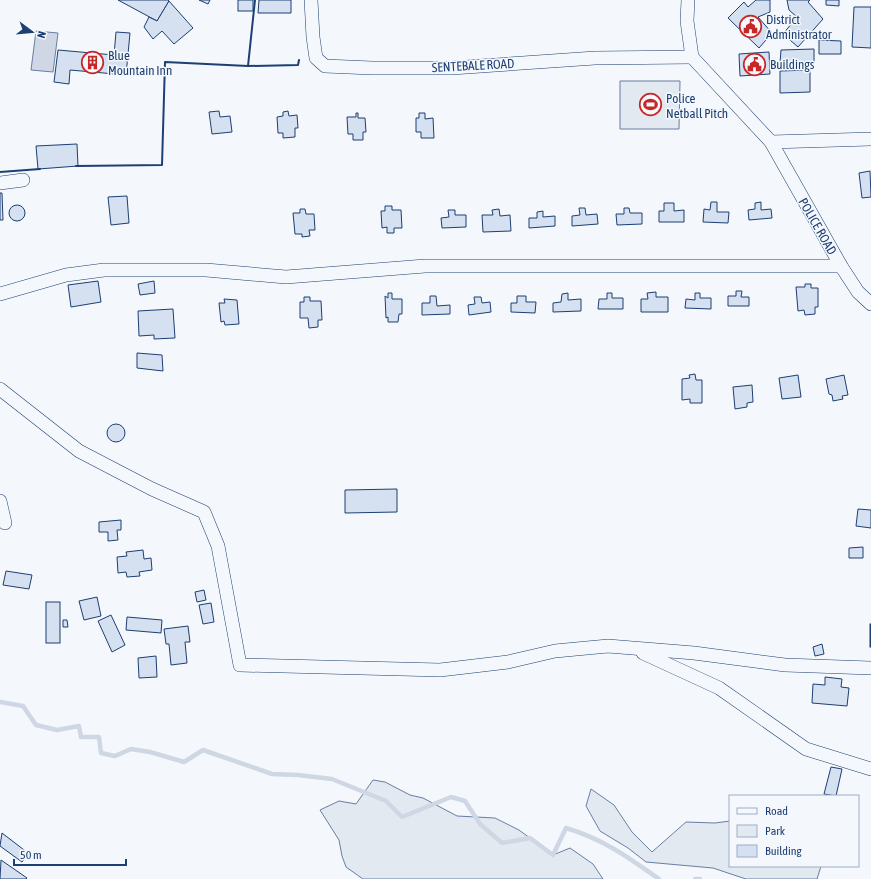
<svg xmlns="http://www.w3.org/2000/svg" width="871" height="879" font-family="'Asap Condensed',sans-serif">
	<rect width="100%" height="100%" fill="#f4f7fb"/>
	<g fill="#e3e9f0" stroke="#687fa3">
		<path d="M620,81H680L679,129H620Z"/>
		<path d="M373,780L385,782L410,795L423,798L457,816L495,818L519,830L553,855L570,848L593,864L603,879H363L346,867L342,856L339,840L320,810L339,801L356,804Z"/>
		<path d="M591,789L614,805L632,832L652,852L686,822L715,823L730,821V866H821L817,879H746L713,868L646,862L628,848L600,831L586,806Z"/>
	</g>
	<path fill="#cfd7e4" stroke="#687fa3" d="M36,31L58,33L53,72L31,70Z"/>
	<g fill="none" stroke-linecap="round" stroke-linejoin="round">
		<g stroke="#cfd7e4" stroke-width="4.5">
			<path d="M0,702L23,706L36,725L57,730L79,726L81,737H99L101,753L115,756L131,749L150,752L184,762L203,750L272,774L298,775L332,779L386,801L402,817L451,797L465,801L480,824L502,843L530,838L553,855L566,828C603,839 628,857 659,879"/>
			<path d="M695,879H700"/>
		</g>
	</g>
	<g fill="#d5e0f0" stroke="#1d3f73">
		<path d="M118,0H168L169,1L157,21Z"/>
		<path d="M199,0H210L208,4Z"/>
		<rect x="238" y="0" width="15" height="11"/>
		<path d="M259,0H291V13H258Z"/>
		<path d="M756,0H770V12L758,17L772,33L759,48L728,18L744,2L748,7Z"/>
		<path d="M787,0H810L808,2L823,19L798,47L783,34L797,17L789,10Z"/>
		<path d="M826,0H839V6L826,5Z"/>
		<path d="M169,1L193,28L174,44L162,31L153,39L144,27L149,17L157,21Z"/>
		<path d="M854,7H871V48L852,47Z"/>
		<path d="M116,32L130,33L126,75L70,70L69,84L54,82L58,50L114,55Z"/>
		<path d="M819,40L841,41V54H819Z"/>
		<path d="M814,49V62L780,63L781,50Z"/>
		<path d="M769,52L770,74L740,76L739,54Z"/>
		<path d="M810,70V92L780,93V71Z"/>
		<path d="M219,111L220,117L230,116L232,132L212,134L209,112Z"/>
		<path d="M288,111L289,116L297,115L298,128H295V137L283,138V133H278L277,117L283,116V112Z"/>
		<path d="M356,113H358V118H365L366,132H363V140H353V134H348L347,117H356Z"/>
		<path d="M419,113H425V119L433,118L434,138H421V132H416V118H419Z"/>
		<path d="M77,144L78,166L38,169L36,146Z"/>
		<path d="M870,171L871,197L862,198L859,173Z"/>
		<path d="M0,193H2L3,220H0Z"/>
		<path d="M127,196L129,223L111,225L108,197Z"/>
		<path d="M711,202H717V212H729L728,223L703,222L704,209L710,210Z"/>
		<path d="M761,202V210L771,209L772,218L749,220L748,210L755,209V203Z"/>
		<path d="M664,203H674V211L684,210V222H659V211H664Z"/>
		<circle cx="17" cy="213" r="8"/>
		<path d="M385,206H392V210H401L402,228H394V233H387V227L382,228L381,211H385Z"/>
		<path d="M579,208H585L586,215L597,214L598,224L572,226V216L580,215Z"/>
		<path d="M624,208H629L630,213H642V224L617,225L616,214H624Z"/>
		<path d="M300,209H305L306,214H314L315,230H309L310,236L302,237V234H295L293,213H300Z"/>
		<path d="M499,209L500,216L510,215L511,231L483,232L482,215H493L492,210Z"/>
		<path d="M448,210H455V215H466V227L442,228L441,218L449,217Z"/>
		<path d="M543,211V217L555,216V226L529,228V218H537V212Z"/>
		<path d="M98,281L101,302L71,307L68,285Z"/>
		<path d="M154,281L155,293L140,295L138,284Z"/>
		<path d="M805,284H811V288H818V307H815V314L805,315L804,310L798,311L796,287H805Z"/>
		<path d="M736,291H742L741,297H749V306H728V296H736Z"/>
		<path d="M656,292V297H668V312H641V299H648L647,293Z"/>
		<path d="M388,293H392V299H402V314H399L398,322H388V317L386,318L385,296L388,298Z"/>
		<path d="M568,293V300L581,299V311L553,312V303L561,302L562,294Z"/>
		<path d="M607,293H612V298H623V309H598L599,299H607Z"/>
		<path d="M695,293H700V298H711V309L685,308L686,299L695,300Z"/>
		<path d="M430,296H436L437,306L450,305V314L422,315V303H430Z"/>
		<path d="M517,296H526V302H536L535,313L511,312V303H517Z"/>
		<path d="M304,297H310V301H321L322,320H318V327L309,328L308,318H300V302H304Z"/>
		<path d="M474,297H481L482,303L490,302L491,312L469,315L468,305L475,304Z"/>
		<path d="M224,299L237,300L239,324L225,325L224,321L221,322L219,303H225Z"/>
		<path d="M173,309L175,338L154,339V335L139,336L138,311Z"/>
		<path d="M137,353L162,355L163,371L137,368Z"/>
		<path d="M695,374L696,380H702V403H690V399L682,400V379L690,378L689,375Z"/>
		<path d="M798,375L801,397L782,399L779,378Z"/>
		<path d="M844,375L848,395L842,396L843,399L833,401L832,395L829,394L826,379Z"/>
		<path d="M752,385L753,402L747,403V407L735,409L733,387Z"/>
		<circle cx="116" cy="433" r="9"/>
		<path d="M397,489V512L345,513V490Z"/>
		<path d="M858,509L871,510V528L856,526Z"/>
		<path d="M121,520V530H117L118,540L108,541V532H99V522Z"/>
		<path d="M863,547V558H849V548Z"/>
		<path d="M143,550L144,559L151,558L152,570L139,572L140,576L127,577L126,572L118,573L117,557L127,556L126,552Z"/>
		<path d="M6,571L32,575L29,589L3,585Z"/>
		<path d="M204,590L206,600L197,602L195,592Z"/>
		<path d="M97,597L101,616L84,620L79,601Z"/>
		<rect x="46" y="602" width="14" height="41"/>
		<path d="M211,603L214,622L203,624L199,605Z"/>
		<path d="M111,615L125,645L112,652L98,621Z"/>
		<path d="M127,617L162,620L161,633L126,630Z"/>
		<path d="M63,620H67L68,627H63Z"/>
		<rect x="870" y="624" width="1" height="23"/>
		<path d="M188,626L190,642H185L187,663L171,665L169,644H166L164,629Z"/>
		<path d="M822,644L824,654L815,656L813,647Z"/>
		<path d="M156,656L157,677L139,678L138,658Z"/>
		<path d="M825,677L842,679L841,687L849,688L847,706L812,703L813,684L825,685Z"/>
		<path d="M831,767L842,769L836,796L824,794Z"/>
		<path d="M2,833L28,853L22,862L0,846Z"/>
		<path d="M1,860L27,878L26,879H0Z"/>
	</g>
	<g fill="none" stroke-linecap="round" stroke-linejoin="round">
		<defs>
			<g id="street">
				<path d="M311,0L313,37L316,58L325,66L372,68H452L595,58L692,57"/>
				<path d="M688,0L687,21L692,57L771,142L841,266L858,292L871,304"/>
				<path d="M771,142L871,139"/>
				<path d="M0,183L23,180"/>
				<path d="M0,294L66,275L104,270H206L286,277L425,266H841"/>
				<path d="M0,389L79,451L152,489L204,512L218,546L240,665L440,670L508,662L555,651L608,646L694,653L785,665L871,668"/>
				<path d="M0,501L5,523"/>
				<path d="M643,653L719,688L806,749L871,769"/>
			</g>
		</defs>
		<use href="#street" stroke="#1d3f73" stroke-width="14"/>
		<use href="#street" stroke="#f4f7fb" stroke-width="13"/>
		<g stroke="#1d3f73" stroke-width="2">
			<path d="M248,66L298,65L299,60"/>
			<path d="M76,166L162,165L165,62L248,66L255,0"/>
			<path d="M0,172L40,169"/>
		</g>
	</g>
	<defs>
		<symbol id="civic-ring" viewBox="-11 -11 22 22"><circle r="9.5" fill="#f4f7fb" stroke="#c62828" stroke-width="1.5"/><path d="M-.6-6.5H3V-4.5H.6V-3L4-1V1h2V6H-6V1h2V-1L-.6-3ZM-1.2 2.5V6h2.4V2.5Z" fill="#c62828"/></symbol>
		<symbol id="building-ring" viewBox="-11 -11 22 22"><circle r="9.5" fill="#f4f7fb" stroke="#c62828" stroke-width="1.5"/><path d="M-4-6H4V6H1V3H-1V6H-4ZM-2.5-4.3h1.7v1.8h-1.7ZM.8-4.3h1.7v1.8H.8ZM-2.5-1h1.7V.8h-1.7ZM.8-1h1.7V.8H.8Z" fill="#c62828"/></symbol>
		<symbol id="stadium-ring" viewBox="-11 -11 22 22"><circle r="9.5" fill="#f4f7fb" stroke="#c62828" stroke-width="1.5"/><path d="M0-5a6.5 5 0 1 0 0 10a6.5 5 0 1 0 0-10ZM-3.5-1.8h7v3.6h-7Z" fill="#c62828"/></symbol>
	</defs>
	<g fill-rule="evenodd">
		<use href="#civic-ring" x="738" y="14" width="25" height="25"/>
		<use href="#building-ring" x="80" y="50" width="25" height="25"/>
		<use href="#civic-ring" x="742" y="52" width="25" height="25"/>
		<use href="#stadium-ring" x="638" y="92" width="25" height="25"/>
	</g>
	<g text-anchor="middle" stroke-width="3" stroke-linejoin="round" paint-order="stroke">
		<g font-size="13" fill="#1d3f73" stroke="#f4f7fb" text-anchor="start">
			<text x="766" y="24">District<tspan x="766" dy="15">Administrator</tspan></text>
			<text x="108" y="60">Blue<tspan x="108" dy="15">Mountain Inn</tspan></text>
			<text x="770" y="69">Buildings</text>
			<text x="666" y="103">Police<tspan x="666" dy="15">Netball Pitch</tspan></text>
		</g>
		<g font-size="13" fill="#1d3f73" stroke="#f4f7fb">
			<text transform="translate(473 65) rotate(-3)" y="5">SENTEBALE ROAD</text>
			<text transform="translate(818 226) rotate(60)" y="5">POLICE ROAD</text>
		</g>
	</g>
	<rect x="729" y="795" width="130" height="72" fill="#f4f7fb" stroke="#9eadc5"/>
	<rect x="737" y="808" width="20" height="6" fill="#f4f7fb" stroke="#9eadc5"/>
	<text x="765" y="815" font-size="12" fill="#1d3f73">Road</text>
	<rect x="737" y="825" width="20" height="12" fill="#e3e9f0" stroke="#9eadc5"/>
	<text x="765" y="835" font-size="12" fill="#1d3f73">Park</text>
	<rect x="737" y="845" width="20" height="12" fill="#d5e0f0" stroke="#9eadc5"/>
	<text x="765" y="855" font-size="12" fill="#1d3f73">Building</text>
	<g transform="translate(32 32) rotate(106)" stroke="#f4f7fb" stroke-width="3" paint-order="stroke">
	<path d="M0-3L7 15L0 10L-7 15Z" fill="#1d3f73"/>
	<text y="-6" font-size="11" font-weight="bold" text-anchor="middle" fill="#1d3f73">N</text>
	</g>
	<path d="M14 859v6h112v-6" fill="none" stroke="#1d3f73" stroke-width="2"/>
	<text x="20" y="859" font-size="12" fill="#1d3f73" stroke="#f4f7fb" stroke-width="3" paint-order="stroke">50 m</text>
</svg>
